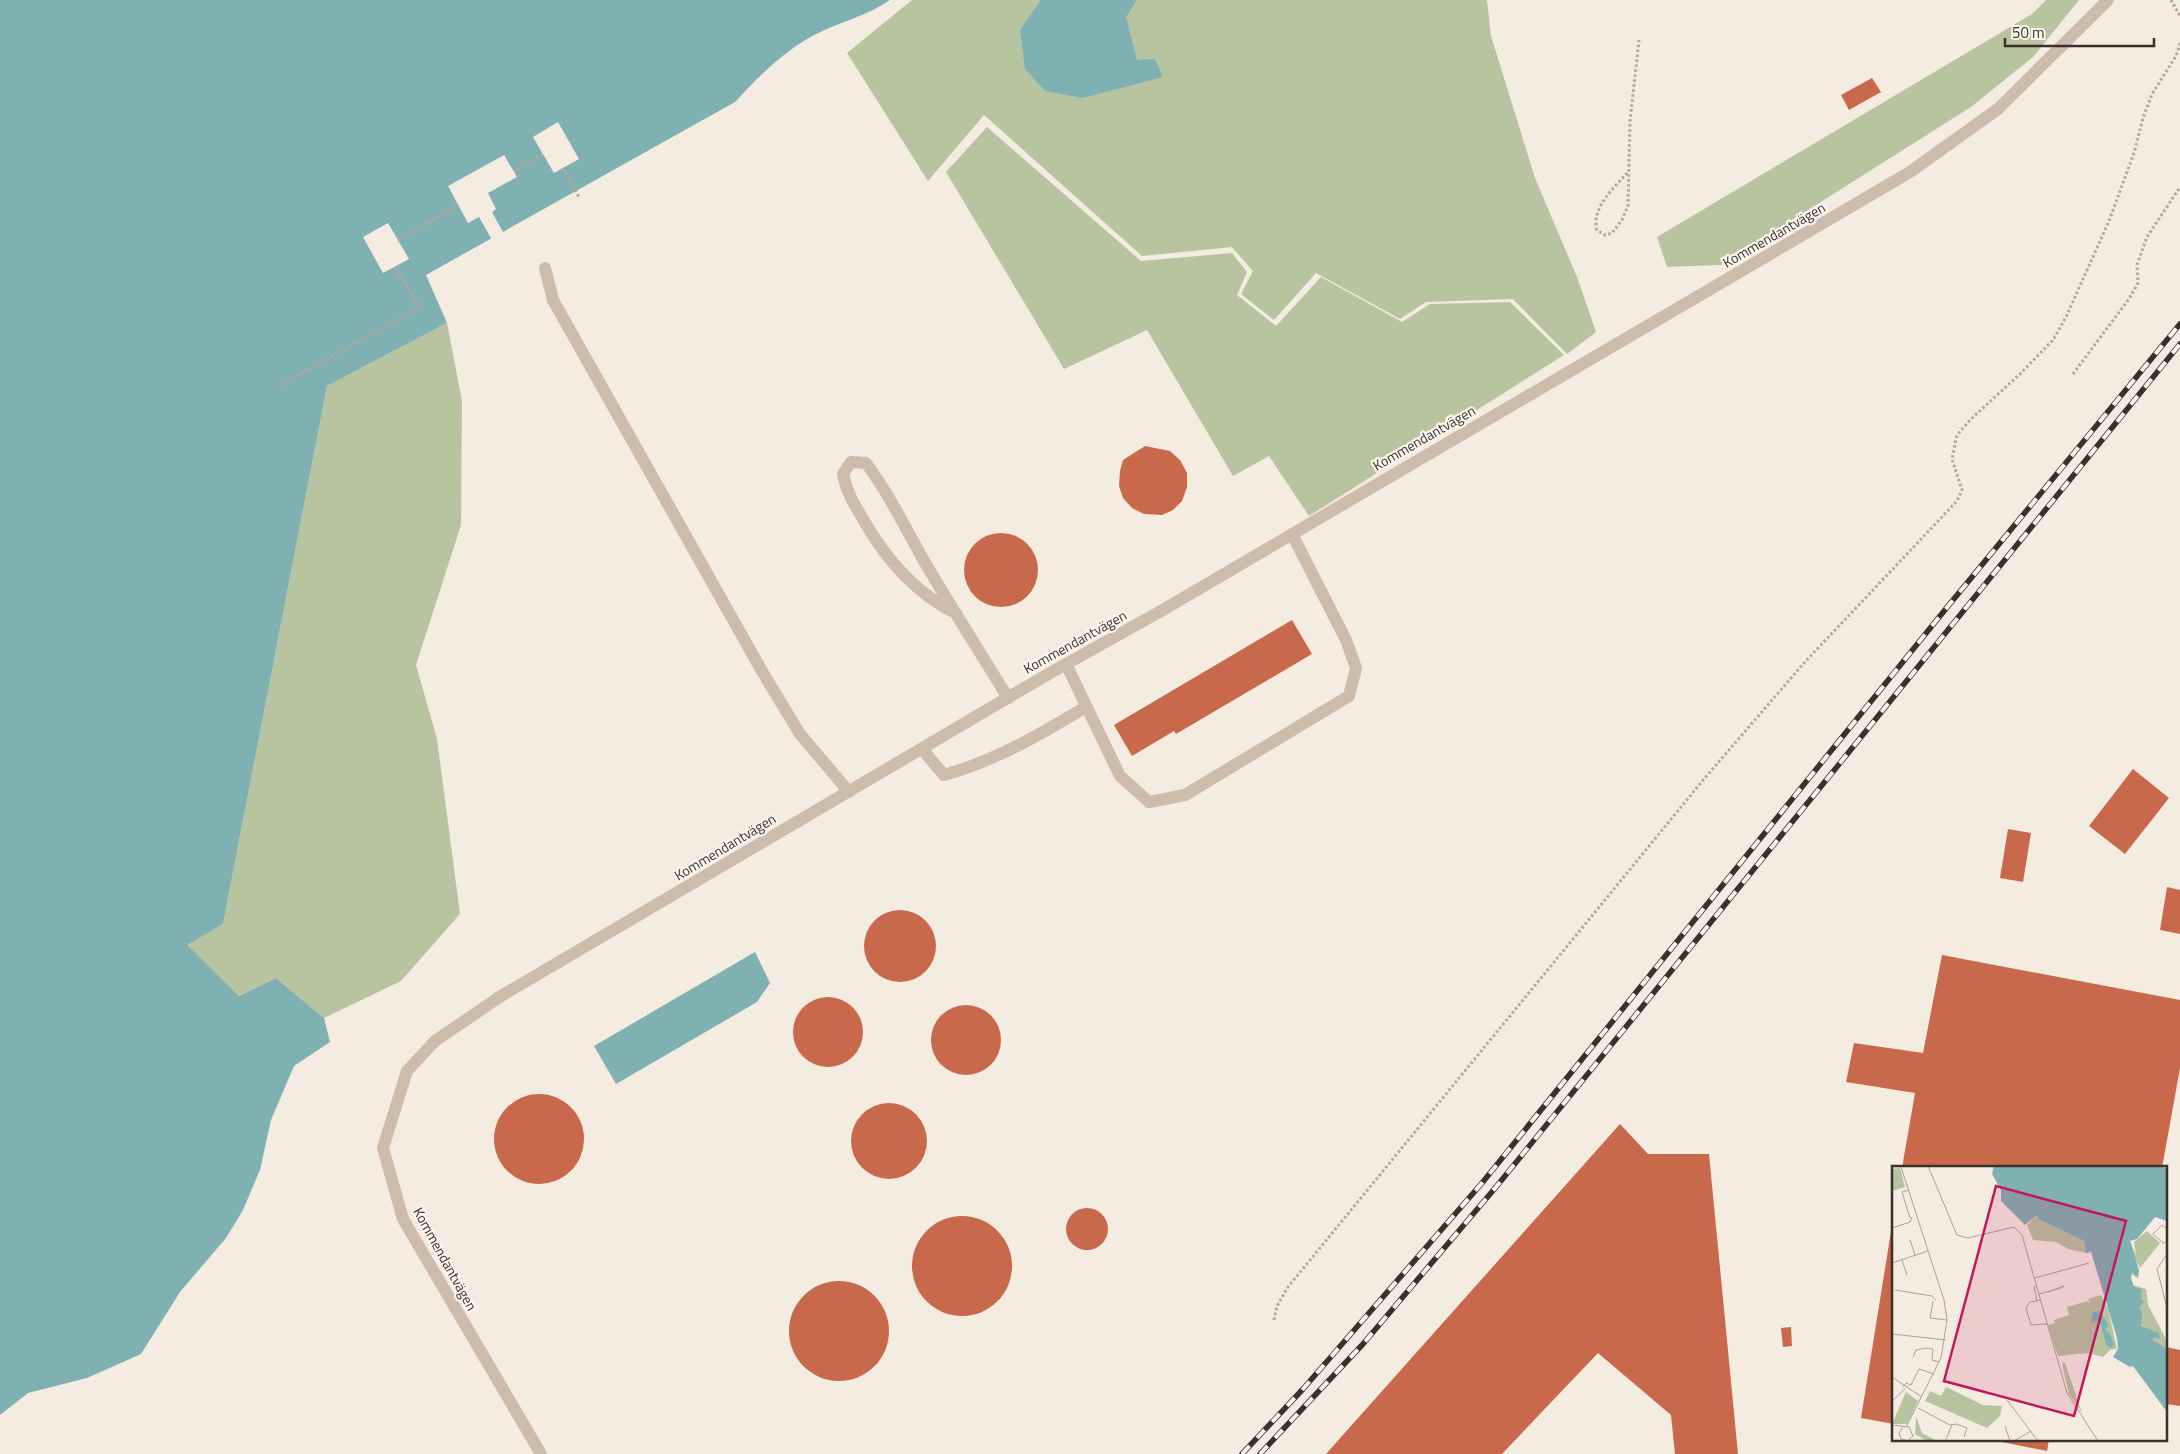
<svg xmlns="http://www.w3.org/2000/svg" width="2180" height="1454" font-family="'Titillium Web',sans-serif">
	<rect width="100%" height="100%" fill="#f4ebe1"/>
	<g fill="#b8c4a0">
		<path d="M912,0H1487L1491,36L1535,178L1577,277L1596,332L1567,354L1513,299L1426,302L1400,319L1316,273L1274,320L1241,294L1253,271L1232,247L1142,256L984,115L928,181L847,53Z"/>
		<path d="M2046,0H2079L2033,57L1971,107L1721,265L1667,267L1657,237L2032,14Z"/>
		<path d="M987,127L1141,261L1232,253L1247,272L1237,295L1276,326L1321,277L1402,322L1430,304L1510,302L1564,355L1309,516L1269,456L1233,476L1147,330L1064,369L946,172Z"/>
		<path d="M447,323L462,401L461,525L416,665L437,739L460,914L401,981L324,1018L276,978L239,996L186,945L223,924L327,386Z"/>
	</g>
	<g fill="#7fb0b2">
		<path d="M0,0H890C867,16 839,22 814,35C784,51 758,77 735,102L426,275L447,323L327,386L223,924L187,945L239,996L276,978L324,1018L330,1042L294,1066L271,1120L260,1170L243,1210L226,1238L180,1292L141,1354L87,1378L28,1393L0,1415Z"/>
		<path d="M1041,0H1137L1126,17L1137,60L1155,59L1163,77L1083,98L1045,91L1025,69L1020,30Z"/>
		<path d="M755,952L770,983L757,1002L616,1084L594,1046Z"/>
	</g>
	<g fill="#f4ebe1">
		<path d="M558,122L579,159L554,173L533,137Z"/>
		<path d="M504,155L517,177L488,193L496,209L492,212L504,234L492,240L479,217L468,223L448,186Z"/>
		<path d="M388,223L409,259L383,273L363,237Z"/>
	</g>
	<g fill="#c8694b">
		<path d="M1872,78L1881,92L1849,110L1841,95Z"/>
		<path d="M1145,446L1170,451L1180,460L1187,473V487L1182,501L1173,510L1162,515L1144,514L1132,508L1123,498L1119,486L1120,471L1123,460Z"/>
		<circle cx="1001" cy="570" r="37"/>
		<path d="M1292,620L1312,654L1176,734L1174,731L1132,756L1114,725Z"/>
		<path d="M2133,769L2169,798L2125,854L2089,826Z"/>
		<path d="M2008,829L2031,833L2023,882L2000,878Z"/>
		<path d="M2167,887L2180,890V934L2160,930Z"/>
		<circle cx="900" cy="946" r="36"/>
		<path d="M1942,955L2180,1000V1068L2162,1168H1902L1915,1093L1846,1082L1854,1043L1923,1053Z"/>
		<circle cx="828" cy="1032" r="35"/>
		<circle cx="966" cy="1040" r="35"/>
		<circle cx="539" cy="1139" r="45"/>
		<circle cx="889" cy="1141" r="38"/>
		<path d="M1620,1124L1648,1154H1709L1738,1454H1675L1671,1415L1598,1353L1502,1454H1326Z"/>
		<circle cx="1087" cy="1229" r="21"/>
		<circle cx="962" cy="1266" r="50"/>
		<path d="M1893,1219H1894V1424L1861,1418Z"/>
		<circle cx="839" cy="1331" r="50"/>
		<path d="M1791,1327L1792,1346L1783,1347L1781,1328Z"/>
		<path d="M2166,1347L2180,1350V1406L2166,1404Z"/>
		<path d="M1992,1440H2049L2047,1451Z"/>
	</g>
	<g fill="none" stroke-linecap="round" stroke-linejoin="round">
		<g stroke="#b9a596" stroke-width="3" stroke-dasharray="2.5 2.5" stroke-linecap="butt">
			<path d="M2171,0L2180,16"/>
			<path d="M563,168L579,197"/>
			<path d="M514,171L543,155"/>
			<path d="M1627,173C1613,189 1591,208 1597,230L1605,235L1612,233L1622,220L1628,206L1630,121L1639,40"/>
			<path d="M398,240L458,205"/>
			<path d="M2073,374L2129,299L2138,283L2137,265L2147,237L2180,187"/>
			<path d="M279,386L420,307L394,267"/>
			<path d="M1274,1320L1277,1306L1288,1287L1704,779L1804,663L1957,501L1962,490L1952,459L1957,435L1971,419L2020,374L2053,340L2066,317L2109,221L2134,153L2143,118L2152,94L2176,56L2180,43"/>
		</g>
		<g stroke="#cdbbac" stroke-width="12">
			<path d="M545,268L553,300L763,673L800,734L849,792"/>
			<path d="M957,614C915,593 886,560 863,519C854,504 846,491 843,474L851,462L866,463C889,494 905,527 924,561C951,607 980,652 1008,698"/>
			<path d="M1066,664L1120,776L1149,802L1185,795L1349,696L1356,668L1346,640L1292,534"/>
			<path d="M922,749L944,775C997,760 1039,735 1086,707"/>
			<path d="M541,1454L403,1219L383,1148L407,1071L435,1041L501,996L1050,673L1161,611L1910,172L1998,109L2108,0"/>
		</g>
		<defs>
			<g id="rail">
				<path d="M1242,1454L1303,1389L1482,1183L1944,611L2180,324"/>
				<path d="M1260,1454L1363,1344L1496,1187L2180,344"/>
			</g>
		</defs>
		<use href="#rail" stroke="#3b302b" stroke-width="5.5"/>
		<use href="#rail" stroke="#fbf5ee" stroke-width="4" stroke-dasharray="11" stroke-linecap="butt"/>
	</g>
	<g text-anchor="middle" stroke-width="4.5" stroke-linejoin="round" paint-order="stroke">
		<g font-size="14" fill="#3b302b" stroke="#fbf5ee">
			<text transform="translate(1774 235) rotate(-30)" y="5">Kommendantvägen</text>
			<text transform="translate(1424 438) rotate(-30)" y="5">Kommendantvägen</text>
			<text transform="translate(1075 642) rotate(-29)" y="5">Kommendantvägen</text>
			<text transform="translate(725 847) rotate(-31)" y="5">Kommendantvägen</text>
			<text transform="translate(445 1259) rotate(61)" y="5">Kommendantvägen</text>
		</g>
	</g>
	<g transform="translate(1892 1166)">
		<rect width="275" height="275" fill="#f4ebe1"/>
		<path d="M8,2L13,21L0,25V3ZM262,41L275,55L263,51L245,73L240,72L238,75L244,89L242,76L255,65L268,77L248,102L244,94L246,112L238,107L230,65ZM145,49L146,53L192,75L194,87L176,83L164,76L141,74L135,59ZM241,119L254,123L256,139L275,175V212L249,172ZM209,129L216,142L225,183H219L211,191L195,187L166,190L156,159L163,157L162,154L177,149L175,141L196,135L199,140L196,133ZM170,197H173L190,247L177,228ZM54,221L91,239L110,240L108,250L95,262L33,235L38,225L49,230ZM14,226L26,235L15,258H0ZM24,250L30,267L45,275H35L23,268Z" fill="#b8c4a0"/>
		<path d="M102,0H270L275,3V55L263,51L245,73L238,75L247,104L246,112L240,106L239,112L242,121L250,123L249,132L252,136L247,141L250,146L249,160L267,167L268,173L262,171L260,174L275,183V246L241,200L238,201L221,191L226,183L225,172L199,86L194,87L192,75L146,53L145,49L133,59L109,35V24L100,8ZM207,145L217,159L213,164L217,166L220,173L222,179L219,182L214,178L209,159L205,155L199,157L201,146Z" fill="#7fb0b2"/>
		<path fill="none" stroke="#aaa098" stroke-width="1" d="M36,0L65,69L76,72L122,61L130,69L175,227L206,275M9,1L52,134L55,154L49,192L14,261M17,24L10,26L18,52M0,62L18,56L20,51M275,63L270,59L261,68L271,77L275,76M18,74L23,89M275,88L265,103L275,142M10,94L15,109M0,97L36,85M143,112L197,97M3,124L40,130L44,134M147,128L169,122L172,120L156,126M149,134L138,136L134,142L139,159L155,158M41,135L38,152L55,154M145,135L142,121L145,119M0,168L54,174M21,191L24,184L34,182L41,183L40,194L47,196M0,211L30,231M11,221L14,217L19,219L27,203L42,208M115,234L146,275M0,235L13,223M26,242L58,259L64,258L75,262L72,271M0,259L17,261L21,270M113,260L118,275M11,261L7,267L9,273L16,275L21,270M54,273L60,259M122,275L139,265"/>
		<path fill="#c2185b" fill-opacity="0.15" stroke="#c2185b" stroke-width="2.5" d="M104,20L234,55L182,250L52,215Z"/>
		<rect width="275" height="275" fill="none" stroke="#3b302b" stroke-width="2.5"/>
	</g>
	<path d="M2005 38v8h149v-8" fill="none" stroke="#3b302b" stroke-width="2.5"/>
	<text x="2012" y="38" font-size="15" fill="#3b302b" stroke="#fbf5ee" stroke-width="4" paint-order="stroke">50 m</text>
</svg>
